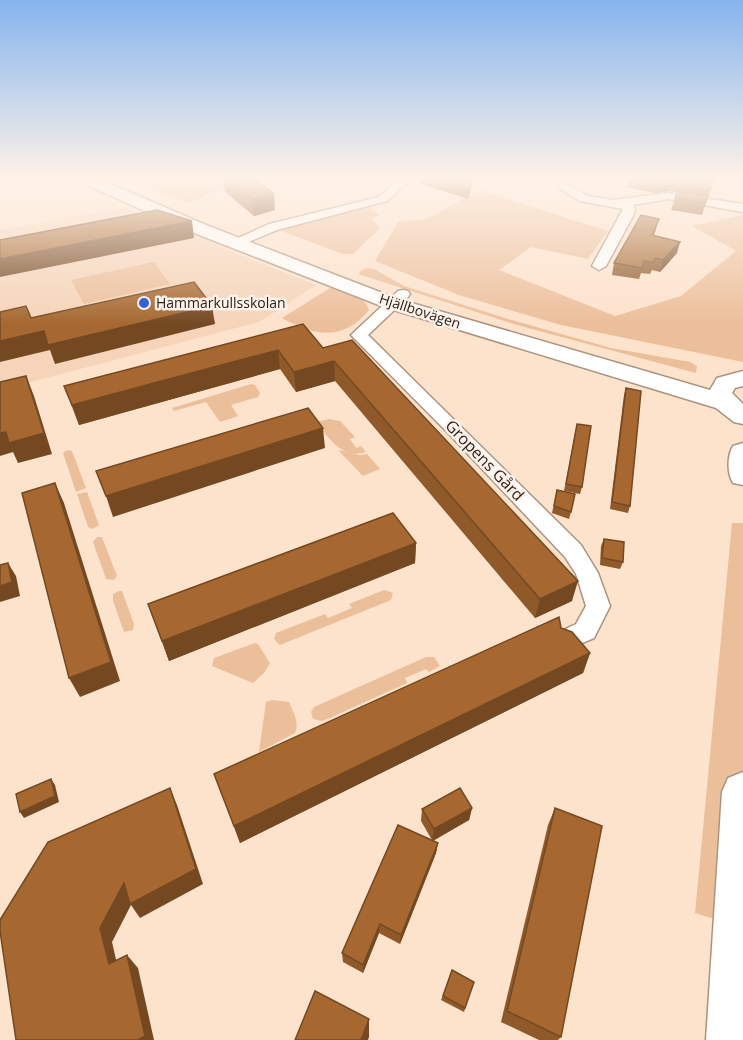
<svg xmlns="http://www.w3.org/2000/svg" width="743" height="1040" font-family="'Open Sans',sans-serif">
	<rect width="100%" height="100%" fill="#fde2cc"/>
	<path fill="#f5d4b9" d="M124,208L316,285L259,322L0,390V230Z"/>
	<g fill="#ecbf9b">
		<path d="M126,179H259L216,191L188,203Z"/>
		<path d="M480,190L608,231L588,259L531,247L499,270L615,316L681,296L736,251L692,226L743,215V362L561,325L459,295L375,261L398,222L426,219Z"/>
		<path d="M369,206L380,216L371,218L380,228L353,254H343L279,230Z"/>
		<path d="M154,262L170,284L84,304L71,280Z"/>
		<path d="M365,268L374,269L404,286L508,319L611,348L690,362L697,366L696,373L517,325L358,274Z"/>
		<path d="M330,288C342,287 367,298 369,310C343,342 314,336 282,318Z"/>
		<path d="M251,384L255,385L260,393L258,397L231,405L238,416L220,422L206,402L174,411L172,408Z"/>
		<path d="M329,419L340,421L355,437L350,439L356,448L361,446L366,452C342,460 329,438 316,422Z"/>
		<path d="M67,450L72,451L86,488L76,492L63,453Z"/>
		<path d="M338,450L360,455L367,454L380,469L363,476Z"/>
		<path d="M87,492L99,525L93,529L88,527L77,494Z"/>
		<path d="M732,523H743V928L695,913Z"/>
		<path d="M97,537H102L117,576L114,580L106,579L93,542Z"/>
		<path d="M384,590L393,593L391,600L280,645L274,639L276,633L325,614L328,618L352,608L349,604Z"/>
		<path d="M119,591H122L134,624L133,630L124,632L113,601V594Z"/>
		<path d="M255,643L258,644L270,663L264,673L253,683L212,666L214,658Z"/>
		<path d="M426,657H434L440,666L429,672L426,669L405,678L407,683L332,717L322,721L313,719L311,712L314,707Z"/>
		<path d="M272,700L289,702C293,712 300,723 295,733L259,752L266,702Z"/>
	</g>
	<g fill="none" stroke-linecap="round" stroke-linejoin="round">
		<defs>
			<g id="street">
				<path d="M399,179H411L387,201L277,230L239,246H229L227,243L269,224L379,197Z"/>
				<path d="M558,179H568V185L572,188L588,196L612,200L669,193L743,204V212L669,199L633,205L635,209L633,216L606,266L599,270L592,266L623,209L580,201L558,188Z"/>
				<path d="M403,290L408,291L410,294L408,297L368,335L581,545L598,573L610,606L594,638L566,650L557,647L554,640L557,633L576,624L586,606L576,574L565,557L449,434L351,335L398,291Z"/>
			</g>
			<g id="secondary">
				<path d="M78,179H99L206,225L398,299L710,390L717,378L743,371V386L735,388L732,393L743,404V424L734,422L716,408L384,307L194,233L80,182Z"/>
				<path d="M743,443V485L733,483C727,473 727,456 733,446Z"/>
				<path d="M743,772V1040H706L722,792L728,778Z"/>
			</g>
		</defs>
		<use href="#street" stroke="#ac937f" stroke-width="3"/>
		<use href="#secondary" stroke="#ac937f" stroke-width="3"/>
		<use href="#street" fill="#fff" fill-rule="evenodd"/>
		<use href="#secondary" fill="#fff" fill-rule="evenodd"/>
	</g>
	<g fill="#8f5929">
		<path d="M223,179H254L275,210L254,216L225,192Z"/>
		<path d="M419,179H472L468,180L472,182L471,190L468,199L418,183Z"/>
		<path d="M714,180L702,215L671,210L677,192L669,191L654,193L627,187L629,182Z"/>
		<path d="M656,229L654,235L677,253L660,272L652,270L650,274L641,273L639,279L612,275L614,263Z"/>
		<path d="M303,324L323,348L572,601L535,618L335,381L296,392L280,369L79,425L64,386Z"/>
		<path d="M626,388L630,506L628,513L610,509L624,395Z"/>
		<path d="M577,424L582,487L580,494L564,491Z"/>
		<path d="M557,490L571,512L569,519L552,513Z"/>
		<path d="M604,539L623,562L620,569L600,565L601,546Z"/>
		<path d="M416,543L415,563L169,661L148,604Z"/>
		<path d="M561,628L590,653L583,673L240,843L214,774Z"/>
		<path d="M472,808L469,820L433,841L438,843L436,853L400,944L379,933L363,973L343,962L342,953L432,840L421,821L422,809Z"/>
		<path d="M555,808L561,1037L558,1040H539L501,1022L548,825Z"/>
		<path d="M452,970L474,982L464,1012L441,1000Z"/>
	</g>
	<g fill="#744922">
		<path d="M472,182L471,190L468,199L469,190Z"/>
		<path d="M671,185L669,191L654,193L656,187Z"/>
		<path d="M274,194L275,210L254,216L252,199Z"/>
		<path d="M659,219L656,229L649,246L652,235Z"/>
		<path d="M192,221L194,238L0,277V259Z"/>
		<path d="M680,242L677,253L660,272L663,260Z"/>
		<path d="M212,306L215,324L55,364L50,350L0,362V341L44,331Z"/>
		<path d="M278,350L280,369L79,425L72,405Z"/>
		<path d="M334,361L335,381L296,392L294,372Z"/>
		<path d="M26,376L34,396L52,454L18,463L13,452L0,456V433Z"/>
		<path d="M323,428L325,448L113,517L106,496Z"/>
		<path d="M55,483L64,503L120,681L80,697L69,678Z"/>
		<path d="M416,543L415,563L169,661L162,641Z"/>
		<path d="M8,563L16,576L20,596L0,602V586Z"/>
		<path d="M578,581L572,601L535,618L540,599Z"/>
		<path d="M590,653L583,673L240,843L234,826Z"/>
		<path d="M51,779L55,785L59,802L24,818L20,812Z"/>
		<path d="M170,788L177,805L203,884L140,918L131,905L112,942L120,977L109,964L100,928Z"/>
		<path d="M472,808L469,820L432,841L434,829Z"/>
		<path d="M438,843L436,853L400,944L401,935Z"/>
		<path d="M380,924L379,933L363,973V965Z"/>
		<path d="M127,955L138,968L154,1040H138Z"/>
		<path d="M369,1019V1037L368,1040H361Z"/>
	</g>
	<g fill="#a66830" stroke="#744922" stroke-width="1.5">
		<path d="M226,179H254L274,194L252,199Z"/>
		<path d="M430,179H465L472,182L469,190Z"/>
		<path d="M632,179H710L714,180L710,191L671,185L656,187L629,182Z"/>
		<path d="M678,191L708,196L705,203L675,198Z"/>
		<path d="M157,210L192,221L0,259V240Z"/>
		<path d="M641,215L659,219L652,235L680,242L663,260L655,258L653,263L644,261L642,268L614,263Z"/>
		<path d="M194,282L212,306L48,345L44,331L0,341V312L26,306L31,318Z"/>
		<path d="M303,324L323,348L352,340L578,581L540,599L334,361L294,372L278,350L72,405L64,386Z"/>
		<path d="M26,376L44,433L9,443L6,432L0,433V382Z"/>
		<path d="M626,388L641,391L630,506L612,502Z"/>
		<path d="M308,408L323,428L106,496L96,471Z"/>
		<path d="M577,424L591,426L582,487L566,484Z"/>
		<path d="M55,483L111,662L69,678L22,493Z"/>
		<path d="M557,490L575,494L571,512L554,506Z"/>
		<path d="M393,513L416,543L162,641L148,604Z"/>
		<path d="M604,539L624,542L623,562L602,558Z"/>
		<path d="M8,563L12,582L0,586V565Z"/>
		<path d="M559,617L561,628L572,632L590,653L234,826L214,774Z"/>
		<path d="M51,779L55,796L20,812L16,794Z"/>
		<path d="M170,788L196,869L130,904L124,883L100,928L109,964L127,955L145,1036L138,1040H16L0,931V920L48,842Z"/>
		<path d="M460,788L472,808L434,829L422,809Z"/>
		<path d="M555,808L602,826L561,1037L507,1011Z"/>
		<path d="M398,825L438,843L401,935L380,924L363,965L342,953Z"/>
		<path d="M452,970L474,982L465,1008L443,996Z"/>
		<path d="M315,991L369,1019L361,1040H295Z"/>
	</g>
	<linearGradient id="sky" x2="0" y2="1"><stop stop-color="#85b4ef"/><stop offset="0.55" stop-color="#fef2e8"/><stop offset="1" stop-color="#fef2e8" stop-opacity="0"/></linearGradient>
	<rect width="743" height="324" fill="url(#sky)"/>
	<circle fill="#3163d2" stroke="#fef2ea" stroke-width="2" cx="144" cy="303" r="6"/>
	<g text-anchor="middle" stroke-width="5" stroke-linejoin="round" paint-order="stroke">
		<g font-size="14" fill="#281e16" stroke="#fef2ea" text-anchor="start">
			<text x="156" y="308">Hammarkullsskolan</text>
		</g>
		<g font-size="14" fill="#281e16" stroke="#fef2ea">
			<text transform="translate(420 311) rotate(18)" y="5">Hjällbovägen</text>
		</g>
		<g font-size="16" fill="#281e16" stroke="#fef2ea">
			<text transform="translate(485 460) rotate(46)" y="6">Gropens Gård</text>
		</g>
	</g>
</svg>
